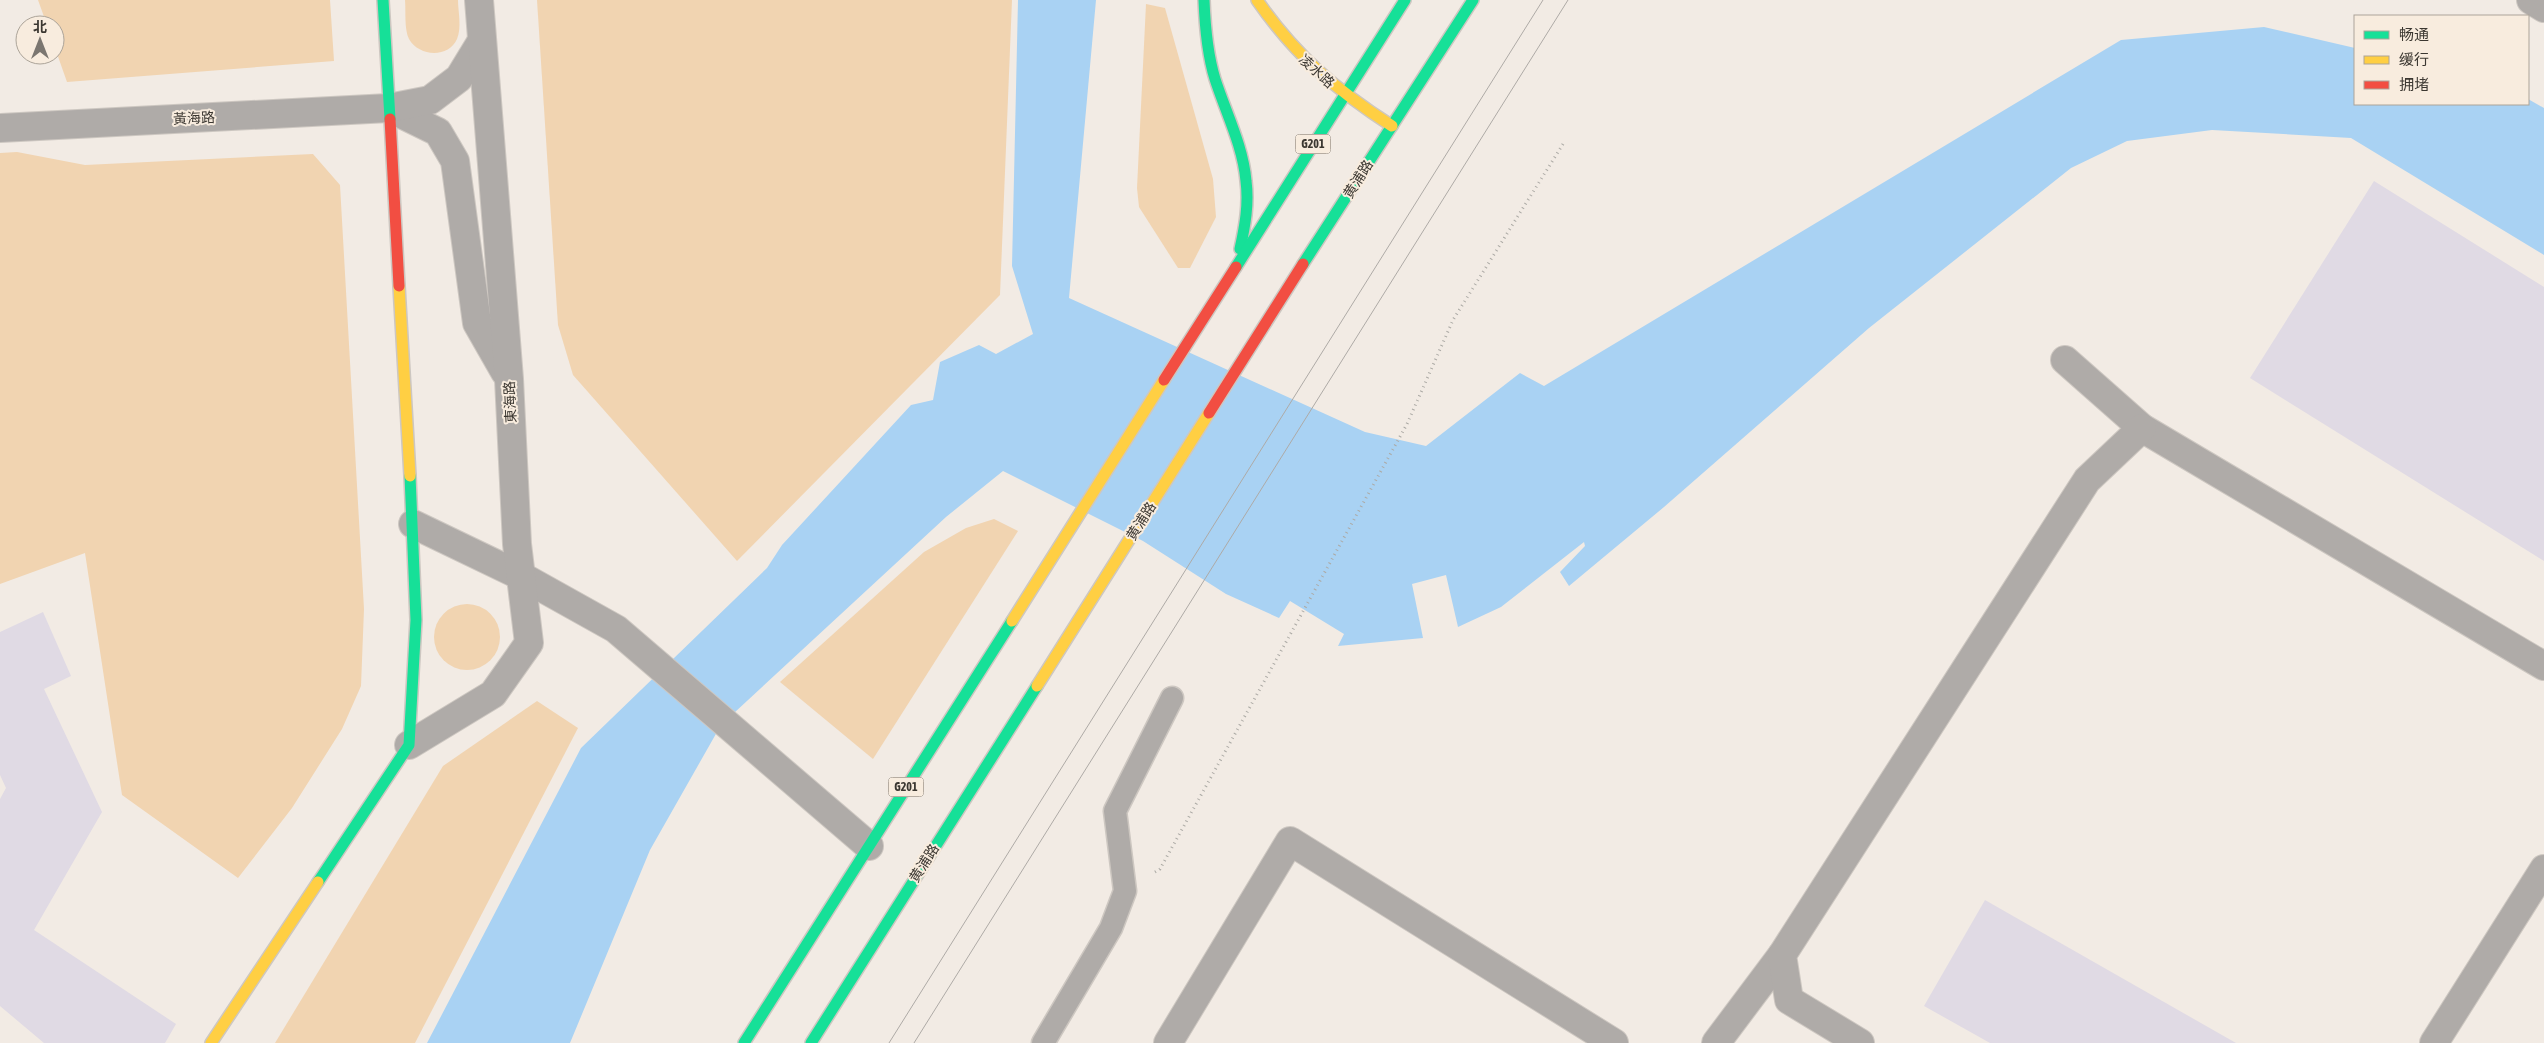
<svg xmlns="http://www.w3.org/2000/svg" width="2544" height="1043" font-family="'Asap Condensed','Noto Sans SC',sans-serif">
	<rect width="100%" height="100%" fill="#f2ebe4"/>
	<g fill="#f1d4b1">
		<path d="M38,0H330L334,61L67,82L55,48V25H47Z"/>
		<path d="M405,0H458C458,11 462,28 457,39C449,58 419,57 409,39C404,29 406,11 405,0Z"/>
		<path d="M537,0H1012L1000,295L737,561L573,375L558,325Z"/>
		<path d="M1146,4L1165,8L1213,179L1216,217L1190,268H1178L1139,207L1137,188Z"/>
		<path d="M17,152L85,165L313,154L340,185L364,609L361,686L342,729L292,808L238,878L122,795L85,553L0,584V153Z"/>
		<path d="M994,519L1018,531L873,759L780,682L924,552L966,528Z"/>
		<circle cx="467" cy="637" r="33"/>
		<path d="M537,701L578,728L415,1043H275L443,766Z"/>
	</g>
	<path fill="#a9d2f3" d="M1018,0H1096L1069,298L1365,432L1426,446L1520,373L1544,386L2121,40L2264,27L2355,48V104H2528V99L2544,108V255L2351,138L2212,130L2127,141L2071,168L1869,328L1664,507L1569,586L1560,572L1585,546L1584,542L1501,607L1458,627L1446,575L1412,584L1423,638L1338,646L1344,634L1290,601L1279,618L1226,594L1143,541L1003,471L946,517L721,725L650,850L570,1043H427L581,748L767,568L782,545L911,405L933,400L940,362L979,345L996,354L1033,334L1012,266Z"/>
	<g fill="#e0dae4">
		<path d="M2374,181L2544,287V561L2250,378Z"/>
		<path d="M43,612L71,676L44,689L102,812L34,930L176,1024L165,1043H44L0,1006V799L6,788L0,775V632Z"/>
		<path d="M1985,900L2236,1043H1990L1924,1006Z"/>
	</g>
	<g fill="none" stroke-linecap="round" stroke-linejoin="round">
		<defs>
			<path id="lane" d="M1043,1043L1111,928L1125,891L1115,811L1172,698"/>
			<g id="street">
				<path d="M2531,0L2544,8"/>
				<path d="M389,108L438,132L455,161L477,323L505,372"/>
				<path d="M0,128L389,108L430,100L459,78L481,42"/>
				<path d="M2065,360L2142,428L2544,666"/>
				<path d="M413,524L521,576L616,629L869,846"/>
				<path d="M409,745L493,694L529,643L517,544L509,379L479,0"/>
				<path d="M1168,1043L1290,841L1614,1043"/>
				<path d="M1716,1043L1782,955"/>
				<path d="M1860,1043L1789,1000L1782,955L2087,480L2142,428"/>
				<path d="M2434,1043L2544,869"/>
			</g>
			<g id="fast">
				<path d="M383,0L390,119"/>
				<path d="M1204,0C1205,27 1207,53 1215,79C1226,113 1243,146 1246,181C1249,204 1245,226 1240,249"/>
				<path d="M1303,264L1473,0"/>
				<path d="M1236,267L1405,0"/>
				<path d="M318,882L409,745L416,620L410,476"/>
				<path d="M744,1043L1012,621"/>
				<path d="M811,1043L1037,686"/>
			</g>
			<g id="slow">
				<path d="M1257,0C1295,55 1336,90 1392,126"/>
				<path d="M399,286L410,476"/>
				<path d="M1012,621L1164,380"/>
				<path d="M1037,686L1209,413"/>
				<path d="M211,1043L318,882"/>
			</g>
			<g id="jam">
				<path d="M390,119L399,286"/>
				<path d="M1164,380L1236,267"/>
				<path d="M1209,413L1303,264"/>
			</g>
		</defs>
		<use href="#lane" stroke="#cdc7c1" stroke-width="25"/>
		<use href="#street" stroke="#cdc7c1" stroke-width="30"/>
		<use href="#fast" stroke="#cdc7c1" stroke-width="14"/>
		<use href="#slow" stroke="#cdc7c1" stroke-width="14"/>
		<use href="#jam" stroke="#cdc7c1" stroke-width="14"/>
		<path stroke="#acaaa5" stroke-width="3" stroke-dasharray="1 4" stroke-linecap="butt" d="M1155,872L1160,869L1407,424L1453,320L1563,144"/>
		<use href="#lane" stroke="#afaba8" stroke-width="22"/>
		<use href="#street" stroke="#afaba8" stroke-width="28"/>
		<use href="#fast" stroke="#16e098" stroke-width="11"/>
		<use href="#slow" stroke="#ffcf43" stroke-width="11"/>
		<use href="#jam" stroke="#f24e42" stroke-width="11"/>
		<g stroke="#aeaaa6" stroke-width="1">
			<path d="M889,1043L1543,0"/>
			<path d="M914,1043L1568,0"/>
		</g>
	</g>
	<g text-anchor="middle" stroke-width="4" stroke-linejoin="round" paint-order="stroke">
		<g fill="#f8ecde" stroke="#746d65" stroke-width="1">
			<rect x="1295.5" y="134.5" width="35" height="19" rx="4"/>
			<rect x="888.5" y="777.5" width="35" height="19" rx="4"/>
		</g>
		<g font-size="12" font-weight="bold" fill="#3b3731">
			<text x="1313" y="148">G201</text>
			<text x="906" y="791">G201</text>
		</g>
		<g font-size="14" fill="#3b3731" stroke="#f8ecde">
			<text transform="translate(1317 71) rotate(42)" y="5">凌水路</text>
			<text transform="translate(194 118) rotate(-3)" y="5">黃海路</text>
			<text transform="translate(1358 179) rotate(-58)" y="5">黄浦路</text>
			<text transform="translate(510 402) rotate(-93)" y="5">東海路</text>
			<text transform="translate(1141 521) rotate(-58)" y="5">黄浦路</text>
			<text transform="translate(924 863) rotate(-58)" y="5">黄浦路</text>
		</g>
	</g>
	<rect x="2354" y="15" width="175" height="90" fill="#f8ecde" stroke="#aca499"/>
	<rect x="2364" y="31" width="25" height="8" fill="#16e098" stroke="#aca499"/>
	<text x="2399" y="40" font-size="15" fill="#3b3731">畅通</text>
	<rect x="2364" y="56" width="25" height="8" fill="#ffcf43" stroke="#aca499"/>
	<text x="2399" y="65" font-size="15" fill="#3b3731">缓行</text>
	<rect x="2364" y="81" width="25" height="8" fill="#f24e42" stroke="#aca499"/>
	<text x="2399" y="90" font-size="15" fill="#3b3731">拥堵</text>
	<g transform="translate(40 40)"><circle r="24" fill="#f8ecde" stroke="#aca499"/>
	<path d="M0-4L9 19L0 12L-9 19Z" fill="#7b7670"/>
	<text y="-8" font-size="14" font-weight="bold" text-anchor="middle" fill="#3b3731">北</text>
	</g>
</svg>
